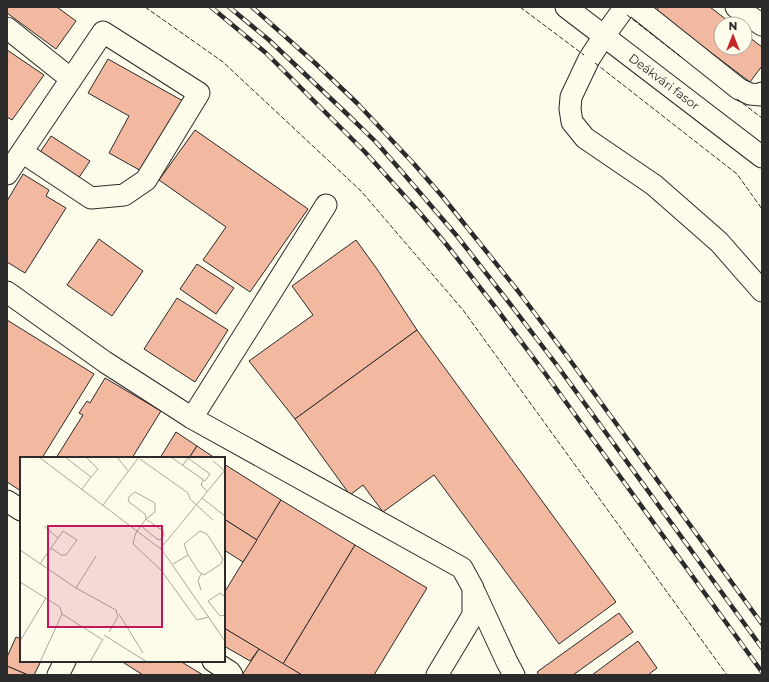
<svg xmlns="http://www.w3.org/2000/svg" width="769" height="682" font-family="Montserrat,sans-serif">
	<rect width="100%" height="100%" fill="#fdfbea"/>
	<g fill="#f2b8a0" stroke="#2b2b2b">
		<path d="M7,7H57L76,21L56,49L7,13Z"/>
		<path d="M659,7H710L732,24H721V48H745V34L762,47V66L750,82L656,11Z"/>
		<path d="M7,50L44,75L12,120L7,117Z"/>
		<path d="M108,59L183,101L143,172L109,153L129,116L88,93Z"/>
		<path d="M195,130L308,209L250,292L203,260L226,227L159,180Z"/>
		<path d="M51,136L90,161L78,179L39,154Z"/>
		<path d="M23,174L49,190L46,196L66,208L25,273L7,262V201Z"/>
		<path d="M99,239L143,271L112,316L67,285Z"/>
		<path d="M356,240L377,269L417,330L295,419L249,361L313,315L292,286Z"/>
		<path d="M197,264L234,288L216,314L180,289Z"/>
		<path d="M177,298L228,330L195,382L144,349Z"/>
		<path d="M7,320L94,374L42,458H21V491L7,482Z"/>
		<path d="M417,330L616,602L559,644L434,475L383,512L363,485L350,495L295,419Z"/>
		<path d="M105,378L161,411L132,458H56L83,415L79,413L87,401L90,403Z"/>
		<path d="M176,432L197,446L189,458H160Z"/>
		<path d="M197,446L215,458H189Z"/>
		<path d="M224,464L281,500L257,540L224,519Z"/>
		<path d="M281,500L355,545L283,664L224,628V593Z"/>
		<path d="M224,519L257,540L243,562L224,550Z"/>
		<path d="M355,545L427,588L374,675H302L283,664Z"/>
		<path d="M619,613L633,632L573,675H539L537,672Z"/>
		<path d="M224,628L259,649L250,661L224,646Z"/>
		<path d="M16,637L21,639V661H41L34,675H28L7,666V657Z"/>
		<path d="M638,641L657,668L648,675H592Z"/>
		<path d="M259,649L302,675H242Z"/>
		<path d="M121,661H180L203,675H143Z"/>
		<path d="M7,666L28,675H7Z"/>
	</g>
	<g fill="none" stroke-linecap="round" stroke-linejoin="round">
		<defs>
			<g id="minor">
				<path d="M566,7L762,157"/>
				<path d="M625,7L604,36L589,59L571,97L570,109L572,122L585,138L654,185L719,242L762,291"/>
				<path d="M636,7L739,89L750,94L761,95L762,93"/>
				<path d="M736,7L762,25"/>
				<path d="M7,28L71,79"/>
				<path d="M7,174L103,32L199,93L146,180L124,195L91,198L22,152"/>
				<path d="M7,292L105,362L192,418L462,568L473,588V615L437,675"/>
				<path d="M192,418L326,205"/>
				<path d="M7,501L21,510"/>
				<path d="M475,593L507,662L514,675"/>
				<path d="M213,661L230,672L232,675"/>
				<path d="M58,675L65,661"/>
			</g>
		</defs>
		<use href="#minor" stroke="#2b2b2b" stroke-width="23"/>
		<use href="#minor" stroke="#fdfbea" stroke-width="21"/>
		<defs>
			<g id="rail">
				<path d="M211,7L266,53L365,152L420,213L446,244L496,308L544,372L762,672"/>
				<path d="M229,7L269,40L346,113L376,142L403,173L457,236L507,300L556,364L762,648"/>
				<path d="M252,7L315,63L357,103L414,164L442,196L518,291L567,356L762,624"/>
			</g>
		</defs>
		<use href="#rail" stroke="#2b2b2b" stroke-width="4.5"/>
		<use href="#rail" stroke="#fdfbea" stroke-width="3" stroke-dasharray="9" stroke-linecap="butt"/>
		<g stroke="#2b2b2b" stroke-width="1" stroke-dasharray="5 2" stroke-linecap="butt">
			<path d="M145,7L223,62L361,191L463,310L727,675"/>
			<path d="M520,7L584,55"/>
			<path d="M627,15L681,57"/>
			<path d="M595,63L737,174L762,209"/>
			<path d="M737,99L762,118"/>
		</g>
	</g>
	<g text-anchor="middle" stroke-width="3" stroke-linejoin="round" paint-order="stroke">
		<g font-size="12" fill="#2b2b2b" stroke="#fdfbea">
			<text transform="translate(664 82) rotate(37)" y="4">Deákvári fasor</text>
		</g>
	</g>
	<g transform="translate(20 457)">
		<rect width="205" height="205" fill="#fdfbea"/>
		<path fill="none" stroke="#a9a89e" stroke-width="1" d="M19,0L142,93L205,184M45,0L71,20L78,12L66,0M97,0L108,14M151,0L185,24L190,17L168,1L163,8M120,2L168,36L170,42L193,63M193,4L205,14M183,23L181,28L187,34M62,32L71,20M182,41L205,59M83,48L119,0M24,69L38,81M121,69L137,82L140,83L144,78L143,74L126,62L135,55V46L115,35L108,41L109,45L125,57L126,62L117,74L115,78L113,87L141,113L177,163L189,160M180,74L187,77L203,102L201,107L184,118L179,115L168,98L164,87ZM140,92L205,13M0,93L56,131L96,153L98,160L89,175M20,107L31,91L41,98H46L57,83L43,74L31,91M153,107L168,98M181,117L178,124L181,133M0,125L40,150L42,157M56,131L76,99M205,140L200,136L188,144L200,159L205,158M42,157L83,183M99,157L123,196M84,178L127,205M0,184L26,141M20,205L42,157M70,205L83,182"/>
		<path fill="#c2185b" fill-opacity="0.15" stroke="#c2185b" stroke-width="2" d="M28,69H142V170H28Z"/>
		<rect width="205" height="205" fill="none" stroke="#2b2b2b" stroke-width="2"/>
	</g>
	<rect width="769" height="682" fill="none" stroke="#2b2b2b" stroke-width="16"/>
	<g transform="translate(733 36)"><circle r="19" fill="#fdfbea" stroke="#a9a89e"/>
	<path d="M0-3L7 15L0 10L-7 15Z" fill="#c62828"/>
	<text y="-6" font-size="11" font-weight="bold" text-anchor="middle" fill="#2b2b2b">N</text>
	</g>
</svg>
